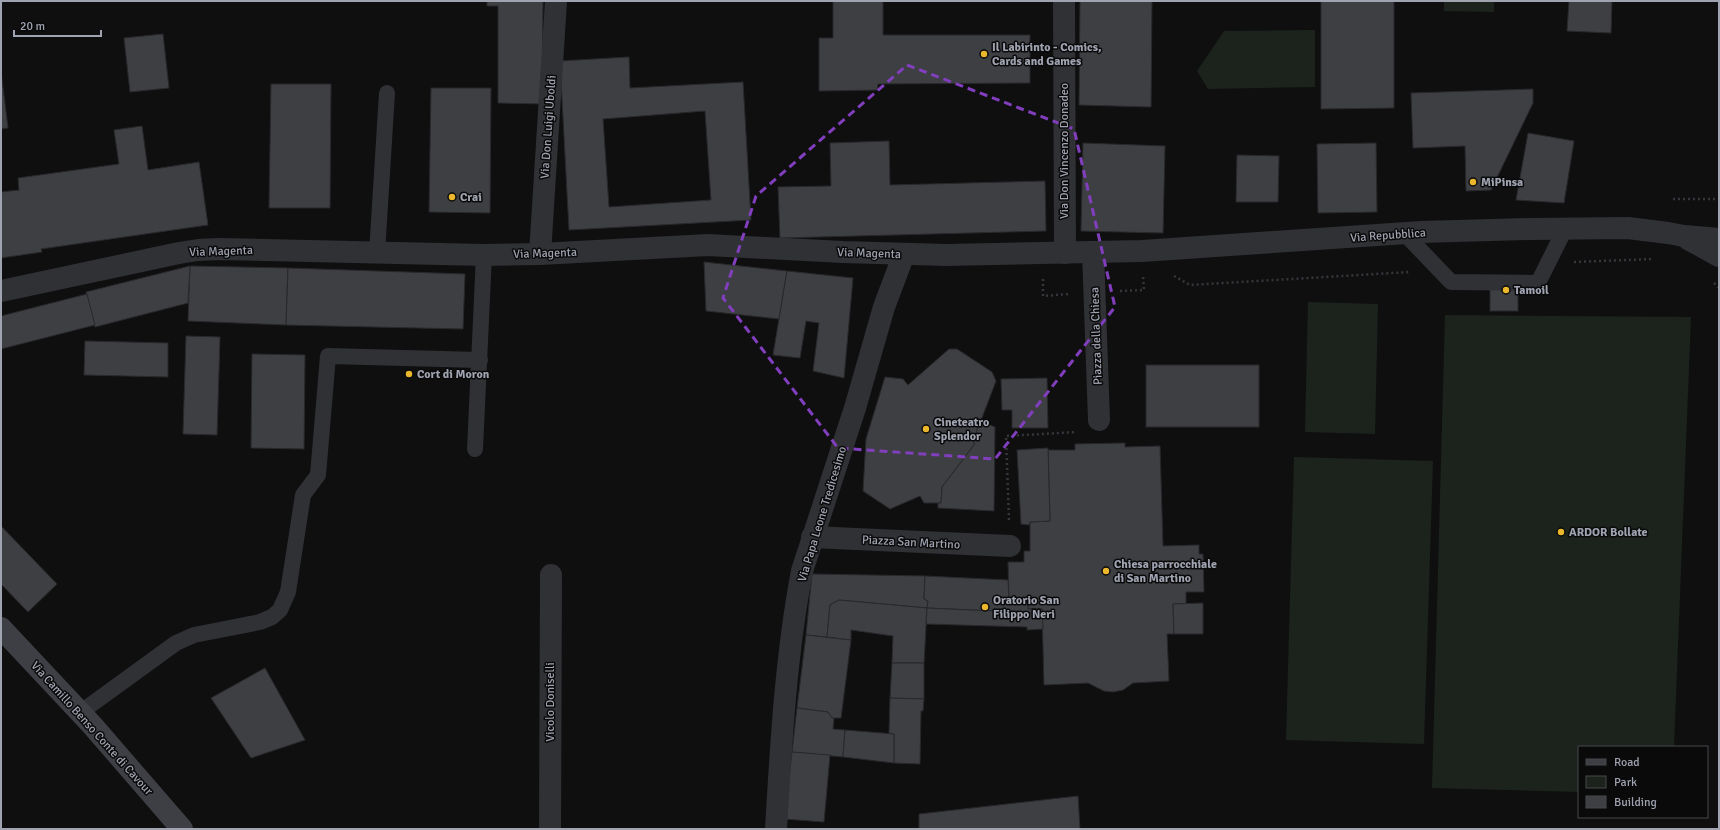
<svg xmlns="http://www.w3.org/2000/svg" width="1720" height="830" font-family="Signika,sans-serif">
	<rect width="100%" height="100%" fill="#0f0f10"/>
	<g fill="#1c231d">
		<path d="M1444,1H1494V12L1444,11Z"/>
		<path d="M1315,30V87L1208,89L1197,71L1224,31Z"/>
		<path d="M1308,302L1378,304L1375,434L1305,432Z"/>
		<path d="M1445,315L1691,317L1674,747H1579V792L1432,788Z"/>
		<path d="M1294,457L1433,461L1424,744L1286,740Z"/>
	</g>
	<g fill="#3e3f43" stroke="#29292c" fill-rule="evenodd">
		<path d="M487,1H543L542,104L498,103V6H487Z"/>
		<path d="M833,1H883V35H1030V83L878,84L877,90L819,91V38H833Z"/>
		<path d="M1080,1H1152L1151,107L1079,105Z"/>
		<path d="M1321,1H1394V108L1321,109Z"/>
		<path d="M1569,1H1612L1611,33L1567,31Z"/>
		<path d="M163,34L169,88L130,92L124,38Z"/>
		<path d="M629,57L630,88L743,82L751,220L569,230L560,61ZM705,111L711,200L609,207L603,119Z"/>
		<path d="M1,71L8,128L1,129Z"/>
		<path d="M271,84H331L330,208H269Z"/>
		<path d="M431,88H491L490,213L429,212Z"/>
		<path d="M1533,89V103L1491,190L1466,191L1465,146L1413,148L1411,93Z"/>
		<path d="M142,126L148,170L199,162L208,225L41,249L42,252L1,258V192L19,190L18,178L119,164L114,130Z"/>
		<path d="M1528,133L1574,141L1564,203L1516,200Z"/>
		<path d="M889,141L890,185L1045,181L1046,231L780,238L778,187L831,186L830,143Z"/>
		<path d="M1083,143L1165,146L1163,233L1081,231Z"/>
		<path d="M1376,143L1377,212L1318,213L1317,144Z"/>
		<path d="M1237,155L1279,156L1278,202H1236Z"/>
		<path d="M704,262L787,271L779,319L706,311Z"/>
		<path d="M190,266L288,268L286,325L188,321Z"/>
		<path d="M190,266L188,303L95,327L86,292Z"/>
		<path d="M288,268L465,274L463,329L286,325Z"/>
		<path d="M787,271L853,278L844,378L813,371L819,323L806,321L800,358L773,355Z"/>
		<rect x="1490" y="277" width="28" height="34"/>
		<path d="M87,294L95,325L1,349V316Z"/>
		<path d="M186,336L220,337L217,435L183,434Z"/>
		<path d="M85,341L168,343V377L84,375Z"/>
		<path d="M949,349H957L992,372L996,381L975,436L974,445L942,487L941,503H924L920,496L890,509L863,491L866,439L885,377L903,379L908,385Z"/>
		<path d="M252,354L305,355L304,449L251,448Z"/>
		<rect x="1146" y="365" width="113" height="62"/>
		<path d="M1047,378L1048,428H1012V410H1002L1001,379Z"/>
		<path d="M980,421L995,427L994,511L938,508V503H941L942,487L974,445L975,436Z"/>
		<path d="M1125,443V447L1160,446L1163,546L1199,545V554H1203L1204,592H1186V604H1173L1174,634H1167L1169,681L1133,683L1123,690L1113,692L1104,691L1088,683L1044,685L1042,609H1028L1027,599H1009L1008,562H1024V551H1030V522L1050,521L1048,450H1075V444Z"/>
		<path d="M1048,448L1050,521L1030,522L1029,525L1021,524L1017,450Z"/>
		<path d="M1,526L57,584L28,612L1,584Z"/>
		<path d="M812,574L925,576L924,599L928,601L927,608L839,600L830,605L827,637L806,635Z"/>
		<path d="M925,576L1008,580L1009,599H1027L1028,609H1038V613L927,608L928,601L924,599Z"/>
		<path d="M839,600L927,608L924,663H892L893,636L851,630V640L827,637L830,605Z"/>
		<path d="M1203,603V634H1174L1173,604Z"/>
		<path d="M927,608L1038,613V609H1042L1043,629L1027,630V627L926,624Z"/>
		<path d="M806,635L851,640L841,718H832L828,712L797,708Z"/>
		<path d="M892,663H924V699L890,698Z"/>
		<path d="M265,668L305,740L251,758L211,698Z"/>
		<path d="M890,698L924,699L923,711H921L920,764L894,763V734L889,733Z"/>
		<path d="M797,708L828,712L832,718H834L833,729L845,730L843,757L792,752Z"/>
		<path d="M845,730L894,734V763L843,757Z"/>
		<path d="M792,752L830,755L824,822L784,819Z"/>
		<path d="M1078,796L1080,829H919V814Z"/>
	</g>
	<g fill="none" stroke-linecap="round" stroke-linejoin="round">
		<g stroke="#36373c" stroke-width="2.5" stroke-dasharray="2 3" stroke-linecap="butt">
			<path d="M1673,199H1719"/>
			<path d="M1574,262L1653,259"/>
			<path d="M1174,276L1190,285L1410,272"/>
			<path d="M1043,279V296L1069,294"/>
			<path d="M1714,283L1719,288"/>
			<path d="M1120,291L1144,290L1143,276"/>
			<path d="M1009,520L1006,436L1077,432"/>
		</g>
		<g stroke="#303135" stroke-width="16">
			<path d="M1405,234L1451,282L1538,283L1565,229"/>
			<path d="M377,253L387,93"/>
			<path d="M475,449L484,255"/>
			<path d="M81,712L176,643L194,635L260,622L272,617L280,610L288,592L303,495L318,475L328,356L480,360"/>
		</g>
		<g stroke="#303135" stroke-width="22">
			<path d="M1064,1L1065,253"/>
			<path d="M1688,239L1719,256"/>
			<path d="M1093,252L1099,420"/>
			<path d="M540,254L556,1"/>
			<path d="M1,291L179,253L198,250L219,249L484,255L540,254L708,245L843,252L946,255L1142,251L1421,232L1530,229L1628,228L1668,233L1684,236L1719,239"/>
			<path d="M812,537L1010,546"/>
			<path d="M550,829L551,575"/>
			<path d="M776,829C781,743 786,655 802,571L855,408L884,307L904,254"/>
		</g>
		<path stroke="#3e3f45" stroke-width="22" d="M1,628L92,725L182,829"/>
	</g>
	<path fill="none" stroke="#813ebd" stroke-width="3" stroke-dasharray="8 5" stroke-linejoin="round" d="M907,65L1074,129L1115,307L995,459L838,448L723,298L756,196Z"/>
	<g fill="#ebb72c" stroke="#0a0a0b" stroke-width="1.5">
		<circle cx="984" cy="54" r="4"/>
		<circle cx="1473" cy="182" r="4"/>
		<circle cx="452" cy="197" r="4"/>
		<circle cx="1506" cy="290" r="4"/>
		<circle cx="409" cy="374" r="4"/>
		<circle cx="926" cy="429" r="4"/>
		<circle cx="1561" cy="532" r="4"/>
		<circle cx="1106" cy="571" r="4"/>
		<circle cx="985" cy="607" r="4"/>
	</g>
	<g text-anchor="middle" stroke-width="3" stroke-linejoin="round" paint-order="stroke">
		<g font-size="12" font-weight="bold" fill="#a0a4b1" stroke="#0a0a0b" text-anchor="start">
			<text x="992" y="51">Il Labirinto - Comics,<tspan x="992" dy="14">Cards and Games</tspan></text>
			<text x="1481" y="186">MiPinsa</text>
			<text x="460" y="201">Crai</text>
			<text x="1514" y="294">Tamoil</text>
			<text x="417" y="378">Cort di Moron</text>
			<text x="934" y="426">Cineteatro<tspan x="934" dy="14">Splendor</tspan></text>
			<text x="1569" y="536">ARDOR Bollate</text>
			<text x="1114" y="568">Chiesa parrocchiale<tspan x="1114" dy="14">di San Martino</tspan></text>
			<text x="993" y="604">Oratorio San<tspan x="993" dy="14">Filippo Neri</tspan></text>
		</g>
		<g font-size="12" fill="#a0a4b1" stroke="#0a0a0b">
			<text transform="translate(548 127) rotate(-86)" y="4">Via Don Luigi Uboldi</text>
			<text transform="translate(1064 151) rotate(-90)" y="4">Via Don Vincenzo Donadeo</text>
			<text transform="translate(1388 235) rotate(-4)" y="4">Via Repubblica</text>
			<text transform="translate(221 251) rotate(-2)" y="4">Via Magenta</text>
			<text transform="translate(545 253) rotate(-2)" y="4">Via Magenta</text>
			<text transform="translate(869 253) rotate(2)" y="4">Via Magenta</text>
			<text transform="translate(1096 336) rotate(-92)" y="4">Piazza della Chiesa</text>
			<text transform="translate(822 514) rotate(-73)" y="4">Via Papa Leone Tredicesimo</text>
			<text transform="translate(911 542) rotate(3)" y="4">Piazza San Martino</text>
			<text transform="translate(550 702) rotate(-90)" y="4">Vicolo Doniselli</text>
			<text transform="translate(92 728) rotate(48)" y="4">Via Camillo Benso Conte di Cavour</text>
		</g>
	</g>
	<rect width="1720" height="830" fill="none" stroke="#a0a4b1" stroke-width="4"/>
	<rect x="1578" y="746" width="130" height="72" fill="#0a0a0b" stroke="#46484d"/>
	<rect x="1586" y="759" width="20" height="6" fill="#3e3f45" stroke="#46484d"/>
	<text x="1614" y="766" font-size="12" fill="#a0a4b1">Road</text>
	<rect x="1586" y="776" width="20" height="12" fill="#1c231d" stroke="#46484d"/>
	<text x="1614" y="786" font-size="12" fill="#a0a4b1">Park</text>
	<rect x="1586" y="796" width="20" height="12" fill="#3e3f43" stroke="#46484d"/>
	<text x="1614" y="806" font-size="12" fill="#a0a4b1">Building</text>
	<path d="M14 30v6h87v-6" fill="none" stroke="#a0a4b1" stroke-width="2"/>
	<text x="20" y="30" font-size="12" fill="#a0a4b1" stroke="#0a0a0b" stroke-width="3" paint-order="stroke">20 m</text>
</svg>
